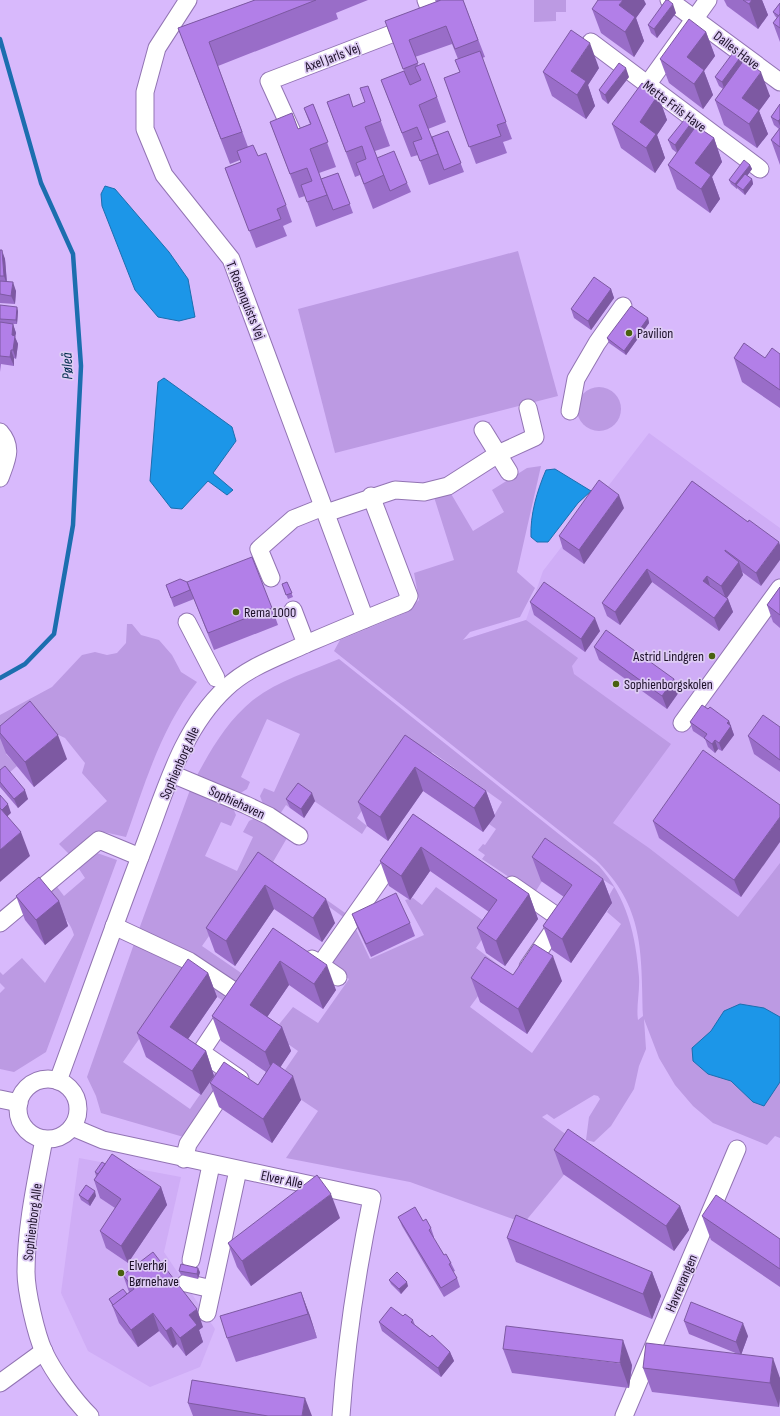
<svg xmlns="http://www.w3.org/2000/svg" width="780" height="1416" font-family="'Sofia Sans Condensed',sans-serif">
	<rect width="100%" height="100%" fill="#d8b9fc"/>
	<g fill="#cfadf6">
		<path d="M649,433L780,528V873L740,923L609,827L435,649L526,620L543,571Z"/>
		<path d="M79,1158L181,1177L164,1252L215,1329L200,1367L150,1387L88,1351L61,1293Z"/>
	</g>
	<g fill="#bc9ae3">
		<path d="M534,0H566V12H556V21L534,22Z"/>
		<path d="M518,251L558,396L335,453L298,309Z"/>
		<circle cx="599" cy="409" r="22"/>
		<path d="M541,466L517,572L535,588L520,617L470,632L463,640L526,620L578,658L572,666L574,674L671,744L613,823L649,848L738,917L780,863V1138L775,1136L767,1145L713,1123L693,1106L675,1085L659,1058L644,1019L646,1049L639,1066L634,1089L611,1126L594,1142L586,1140L589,1117L600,1099L598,1096L594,1095L554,1119L547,1114L542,1117L582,1146L563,1176L524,1223L410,1182L286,1158L318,1111L276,1083L298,1051L272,1033L293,1007L318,1023L349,979L327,964L352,921L370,959L424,935L405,900L413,898L422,905L436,887L491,926L476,948L500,966L470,1007L532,1053L621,924L607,912L612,903L607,899L614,887L561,851L534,894L482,859L485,855L478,850L483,844L485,845L496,829L489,824L502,802L432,752L423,766L401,751L357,818L367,826L362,834L301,792L290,808L286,805L280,814L263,804L260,796L264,788L274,792L300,734L267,719L241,777L250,782L247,789L239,794L196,777C212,748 227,721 253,700C277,681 311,671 339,659L599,866C627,897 636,936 639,977C640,991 636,1007 638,1020L643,1016C641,952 645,907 595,859L334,651L340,640L405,613L419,600L414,573L454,560L434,497L450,492L473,531L504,512L492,490L527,468Z"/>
		<path d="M127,624H132L141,635L159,640L172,655L181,672L197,682C161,728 145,783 126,837L99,831L69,854L59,844L107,801L82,773L85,763L65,738L39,726L6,754L17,766L0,781V715L52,687L82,655L95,652L107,655L117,653L126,643Z"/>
		<path d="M190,790L232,806L236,815L231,826L221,822L205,856L237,871L253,837L243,832L249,821L255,818L287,838L273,862L348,915L346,919L263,859L202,946L247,977L235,986L138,932Z"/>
		<path d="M97,853L117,860L46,1052L14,1072L0,1069V993L5,988L0,983V972L3,975L22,958L45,983L74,935C69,915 51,911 46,892L54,883L64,896L85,878L77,866Z"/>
		<path d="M135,941L234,995L228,1004L184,975L123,1062L190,1109L217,1070L228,1078L187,1138L101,1113L96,1096L87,1077Z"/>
	</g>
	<g fill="#1c96e8" stroke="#1c6eaf">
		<path d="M105,186L115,189L169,252L188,279L195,317L179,321L158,317L135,290L102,206L101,194Z"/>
		<path d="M164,378L232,427L236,441L213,473L233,490L227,495L208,481L182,509L171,508L150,481L158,382Z"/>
		<path d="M555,469L591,491L578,503L548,542H537L531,537C530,515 537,491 546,470Z"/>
		<path d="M740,1004L764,1008L780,1017V1082L764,1106L753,1102L731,1081L708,1074L693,1061L692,1048L711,1031L724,1011Z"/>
	</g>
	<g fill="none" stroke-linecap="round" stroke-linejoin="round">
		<path stroke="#1c6eaf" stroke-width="4.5" d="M0,39L41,183L73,254L81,366L73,525L54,634L25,664L0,678"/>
		<defs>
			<g id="minor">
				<path d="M188,0L157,48L145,92V129L164,175L231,259L365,619"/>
				<path d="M669,0L780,82"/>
				<path d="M591,42L760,169"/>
				<path d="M647,85L708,0"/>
				<path d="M294,136L269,81L433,18L426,0"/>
				<path d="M570,411L576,379L597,343L623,306"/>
				<path d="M483,430L509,472"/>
				<path d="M0,432C14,448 6,461 0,478"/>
				<path d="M326,513L395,490L424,492L448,486L498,454L535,437L528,408"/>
				<path d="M271,578L259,549L293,519L323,507"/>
				<path d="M293,610L306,644"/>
				<path d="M187,622L216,678"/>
				<path d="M682,723L780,588"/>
				<path d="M172,774L246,805L269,816L299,836"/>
				<path d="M512,885L561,919L528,967"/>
				<path d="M0,923L99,840L140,857"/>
				<path d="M114,926L189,961L240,995"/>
				<path d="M312,959L338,977"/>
				<path d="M320,965L398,854"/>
				<path d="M229,1010L201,1052L240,1079"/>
				<circle cx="48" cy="1109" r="30"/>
				<path d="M58,1081C87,1002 115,922 145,844C166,789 182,729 226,688C248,667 278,657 306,644C339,630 372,616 405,603L409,596L371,496"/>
				<path d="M0,1099L19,1103"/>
				<path d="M72,1127L103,1140L372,1198C357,1270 346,1342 341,1416"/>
				<path d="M44,1139C36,1182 26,1227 26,1272C26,1291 36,1334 44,1352C54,1373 74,1400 90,1416"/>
				<path d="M184,1159L188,1144L229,1083"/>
				<path d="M191,1260L211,1165"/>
				<path d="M186,1283L212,1289"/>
				<path d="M207,1313L238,1170"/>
				<path d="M0,1383L44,1351"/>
				<path d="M624,1416L737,1149"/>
			</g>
		</defs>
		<use href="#minor" stroke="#9274b3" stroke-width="19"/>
		<use href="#minor" stroke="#fff" stroke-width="17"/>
	</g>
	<g fill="#996dc8">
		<path d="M255,0H368L336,13L338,19L218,66L248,147L258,156L286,205L292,222L283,226L287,236L256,248L225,168L241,162L240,160L230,164L178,28Z"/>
		<path d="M436,0H463L485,57L482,58L512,139L503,142L507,153L476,164L444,78L460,72L458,59L452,44L415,57L418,65L437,97L446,122L428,129L432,137L448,131L464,172L429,185L418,155L411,157L381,80L404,71L385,21L437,2Z"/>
		<path d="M724,0H762L768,15L758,29L727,6Z"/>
		<path d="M780,3V42L773,23L777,18L775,16L773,12Z"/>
		<path d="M646,4L636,18L644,41L634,57L601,33L592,9Z"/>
		<path d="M676,13L657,38L651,33L648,25Z"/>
		<path d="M706,32L715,56L704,71L713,95L703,109L669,83L660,59Z"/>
		<path d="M742,55L744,60L770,96L759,111L768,134L757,148L724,125L715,100L723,89L719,86L715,77Z"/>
		<path d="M599,68L588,85L595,106L586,119L552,96L543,72Z"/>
		<path d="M629,77L608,104L602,99L599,90Z"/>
		<path d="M368,86L390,146L375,151L377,158L407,183L411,192L373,209L360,175L355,177L327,102L353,107L365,102Z"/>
		<path d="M658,95L667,120L657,135L665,158L655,173L621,148L612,124Z"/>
		<path d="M313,104L336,167L319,173L321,179L338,173L353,213L316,227L305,196L299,198L270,122L298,129L310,124L304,108Z"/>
		<path d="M780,104V165L771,140L779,129L774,125L771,117Z"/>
		<path d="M697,126L714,138L722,162L712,177L720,199L710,213L677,189L668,165L677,153L672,149L668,140Z"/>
		<path d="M750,165L752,169L747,176L752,179L753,184L745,195L737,188V189L731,184L729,180Z"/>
		<path d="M0,250L5,259L7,282L16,291L15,304L0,303Z"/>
		<path d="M611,289L614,298L591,330L574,318L571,309Z"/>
		<path d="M0,305L18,311L17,324H13L16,333L15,337L18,344L16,359L14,358V366L1,364L0,372Z"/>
		<path d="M648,318L649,323L626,355L609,343L607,338Z"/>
		<path d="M780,354V408L742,382L734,358H765Z"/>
		<path d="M692,481L748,522L761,586L742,572L743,575L727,598L728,599L733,612L719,631L652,582L620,625L607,616L602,603Z"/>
		<path d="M624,508L584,564L563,549L559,536Z"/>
		<path d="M187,582L272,608L278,625L214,650L194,599L174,607L166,585Z"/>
		<path d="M287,582L293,597L288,599L282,584Z"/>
		<path d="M780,587V628L773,622L767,605Z"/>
		<path d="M530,602L600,631L585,652L534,615Z"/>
		<path d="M594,647L674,679L679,692L667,709L599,660Z"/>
		<path d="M708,709L729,721L734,735L722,751L718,749L715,753L708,747L705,739L693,731L690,722Z"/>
		<path d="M0,726L67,759L34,787L6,753L0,738Z"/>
		<path d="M780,727V772L754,754L748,736Z"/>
		<path d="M405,735L486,791L495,816L483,832L423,791L388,841L367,826L358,802Z"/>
		<path d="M0,770L28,799L18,808L0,787Z"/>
		<path d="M286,799L315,801L304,818L290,808Z"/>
		<path d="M780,805L741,897L659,838L653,821Z"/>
		<path d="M413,814L529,894L538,919L505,966L486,953L477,928L489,912L430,871L410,900L389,886L380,861Z"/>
		<path d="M258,852L335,923L322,942L274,909L235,966L215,952L206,928Z"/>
		<path d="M532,857L603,879L612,903L571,963L552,950L543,926L564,897L541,881Z"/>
		<path d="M16,896L59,901L68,926L45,945L25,920Z"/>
		<path d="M352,914L410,923L415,936L371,957L357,927Z"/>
		<path d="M273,928L336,990L323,1009L289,985L267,1017L282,1027L291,1051L280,1067L301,1100L272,1143L219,1107L210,1083L258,1085L266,1072L221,1041L212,1016Z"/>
		<path d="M208,973L217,997L188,1039L206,1051L214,1076L201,1095L146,1057L137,1033Z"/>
		<path d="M513,975L562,981L527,1034L480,1002L471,978Z"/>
		<path d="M554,1150L680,1206L689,1230L674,1251L563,1174Z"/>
		<path d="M105,1164L161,1187L167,1205L128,1263L106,1248L100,1231L115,1208L100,1198L94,1180L96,1176L95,1172Z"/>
		<path d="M79,1195L96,1196L90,1206L81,1200Z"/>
		<path d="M702,1216L780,1239V1287L711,1240Z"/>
		<path d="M398,1217L423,1221L431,1228L434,1237L433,1238L444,1255L451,1263L455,1271L453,1272L457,1278L460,1287L444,1297L402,1226Z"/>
		<path d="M340,1218L251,1286L237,1267L228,1243Z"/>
		<path d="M507,1238L652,1272L661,1296L652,1319L516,1262Z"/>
		<path d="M179,1271L200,1272L198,1279L181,1275Z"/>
		<path d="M123,1275L203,1327L199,1330L203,1342L186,1356L177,1344L173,1348L159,1331L138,1347L119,1323L112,1305L109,1299L127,1294L129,1292Z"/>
		<path d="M389,1280L408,1286L401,1294L391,1284Z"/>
		<path d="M301,1292L310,1316L317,1338L236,1362L227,1338Z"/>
		<path d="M403,1316L413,1320L415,1325L450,1352L454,1361L441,1377L382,1331L379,1322Z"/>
		<path d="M684,1321L748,1336L741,1355L780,1378V1398L779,1407L652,1392L643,1368L738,1354L689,1334Z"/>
		<path d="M503,1349L632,1365L629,1388L512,1373Z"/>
		<path d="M188,1403L312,1416H193Z"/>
	</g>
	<g fill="#7d59a2">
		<path d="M623,0H644L646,4L636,18L644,41L634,57L625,32L619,5Z"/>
		<path d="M752,0H762L768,15L758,29L749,4Z"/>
		<path d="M673,4L676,13L657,38L654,29Z"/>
		<path d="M706,32L715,56L704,71L713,95L703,109L694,84L687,57Z"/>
		<path d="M590,43L599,68L588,85L595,106L586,119L577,95L571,71Z"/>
		<path d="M742,55L745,64L725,91L722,82Z"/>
		<path d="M626,68L629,77L608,104L605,95Z"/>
		<path d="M761,72L770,96L759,111L768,134L757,148L749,124L742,98Z"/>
		<path d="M658,95L667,120L657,135L665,158L655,173L646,148L640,122Z"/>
		<path d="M694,119L698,128L678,154L675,145Z"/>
		<path d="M780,119V126L778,121Z"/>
		<path d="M714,138L722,162L712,177L720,199L710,213L701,189L695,163Z"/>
		<path d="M750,165L752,169L739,187L736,185L737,189L735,184Z"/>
		<path d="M752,179L753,184L745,195L743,190Z"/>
		<path d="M2,250L5,259L7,285L4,276Z"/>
		<path d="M13,282L16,291L15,304L11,296Z"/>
		<path d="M611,289L614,298L591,330L588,321Z"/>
		<path d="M17,307L18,311L17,324L16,320Z"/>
		<path d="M648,318L649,323L626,355L624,351Z"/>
		<path d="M13,324L16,333L15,337L18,344L16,359L13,350L12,335Z"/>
		<path d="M11,350L14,358V366L10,357Z"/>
		<path d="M619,495L624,508L584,564L579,550Z"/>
		<path d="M779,542L780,545V560L761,586L756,573Z"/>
		<path d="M739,562L743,575L726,599L721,586Z"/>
		<path d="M647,569L652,582L620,625L615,612Z"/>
		<path d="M707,576L711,589L703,581Z"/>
		<path d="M728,599L733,612L719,631L714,618Z"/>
		<path d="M595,618L600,631L585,652L581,639Z"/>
		<path d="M674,679L679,692L667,709L662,696Z"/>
		<path d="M729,721L734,735L722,751L719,743L727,723Z"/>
		<path d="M58,735L67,759L34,787L25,762Z"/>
		<path d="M715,740L718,749L715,753L712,744Z"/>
		<path d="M415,767L423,791L388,841L380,817Z"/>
		<path d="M25,790L28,799L18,808L14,799Z"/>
		<path d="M486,791L495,816L483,832L474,808Z"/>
		<path d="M312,793L315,801L304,818L301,809Z"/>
		<path d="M8,804L11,813L1,822L0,811Z"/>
		<path d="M780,817V842L741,897L734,880Z"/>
		<path d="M21,832L30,856L0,882V850Z"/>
		<path d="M421,847L430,871L410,900L401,876Z"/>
		<path d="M603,879L612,903L571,963L562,939Z"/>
		<path d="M265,885L274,909L235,966L226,941Z"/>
		<path d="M529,894L538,919L505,966L496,941Z"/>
		<path d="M326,899L335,923L322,942L313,918Z"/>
		<path d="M59,901L68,926L45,945L36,920Z"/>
		<path d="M553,956L562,981L527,1034L518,1009Z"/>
		<path d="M280,961L289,985L259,1029L250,1005Z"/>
		<path d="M327,965L336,990L323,1009L314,984Z"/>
		<path d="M208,973L217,997L179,1052L170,1027Z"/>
		<path d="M282,1027L291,1051L274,1077L265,1052Z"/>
		<path d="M206,1051L214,1076L201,1095L192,1071Z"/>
		<path d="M293,1076L301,1100L272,1143L263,1119Z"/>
		<path d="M161,1187L167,1205L128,1263L121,1246Z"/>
		<path d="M95,1191L96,1196L90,1206L88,1201Z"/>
		<path d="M331,1194L340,1218L251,1286L242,1261Z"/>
		<path d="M680,1206L689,1230L674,1251L666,1226Z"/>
		<path d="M198,1268L200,1272L198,1279L197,1274Z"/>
		<path d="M652,1272L661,1296L652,1319L643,1294Z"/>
		<path d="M407,1282L408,1286L401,1294L399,1289Z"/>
		<path d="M301,1292L310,1316L317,1338L308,1314Z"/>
		<path d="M197,1309L203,1327L199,1330L203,1342L186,1356L180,1338L189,1315Z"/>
		<path d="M153,1313L159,1331L138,1347L131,1330Z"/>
		<path d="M743,1323L748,1336L741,1355L736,1342Z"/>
		<path d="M171,1327L177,1344L173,1348L166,1331Z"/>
		<path d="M623,1340L632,1365L629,1388L620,1363Z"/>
		<path d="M450,1352L454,1361L441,1377L438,1368Z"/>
		<path d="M773,1358L780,1378V1398L779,1407L770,1383Z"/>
		<path d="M305,1398L312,1416H302Z"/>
	</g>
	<g fill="#b27fe8" stroke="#7d59a2">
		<path d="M255,0H316L209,42L242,132L221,139L178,28Z"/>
		<path d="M441,0H463L478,40L455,49L446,26L409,40L418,63L403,69L385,21Z"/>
		<path d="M598,0H623L619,5L635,17L625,32L592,9Z"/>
		<path d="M666,0H668L673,4L654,29L648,25Z"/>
		<path d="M743,0H752L749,4Z"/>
		<path d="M780,3V14L779,16L773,12Z"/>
		<path d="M780,14V28L773,23Z"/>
		<path d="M689,19L706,32L687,57L704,70L694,84L660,59Z"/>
		<path d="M571,30L590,43L571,71L586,81L577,95L543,72Z"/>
		<path d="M735,50L742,55L722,82L715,77Z"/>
		<path d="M480,51L506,122L497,125L501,136L469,147L444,78L460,72L455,60Z"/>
		<path d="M744,60L761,72L742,98L759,110L749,124L715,100Z"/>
		<path d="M424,63L437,97L419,105L438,154L420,161L413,142L422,139L417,127L402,133L381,80L404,71L410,85L421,80L415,67Z"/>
		<path d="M619,63L626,68L605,95L599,90Z"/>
		<path d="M642,83L658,95L640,122L656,134L646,148L612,124Z"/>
		<path d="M368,86L381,121L365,127L384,175L364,184L356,163L366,159L362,146L346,152L327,102L349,94L353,107L365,102L360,88Z"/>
		<path d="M313,104L328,142L310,149L327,195L307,202L301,185L312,181L307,168L290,174L270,122L292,113L298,129L311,124L304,108Z"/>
		<path d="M780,104V119L778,121L771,117Z"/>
		<path d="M688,115L694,119L675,145L668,140Z"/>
		<path d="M696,126L714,138L695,163L711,175L701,189L668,165Z"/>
		<path d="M780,128V147L771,140Z"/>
		<path d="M448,131L461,163L444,170L432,137Z"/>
		<path d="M253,145L258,156L266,153L286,205L277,209L281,219L249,231L225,168L241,162L237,151Z"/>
		<path d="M394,151L407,183L390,191L377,158Z"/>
		<path d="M744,160L750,165L735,184L729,180Z"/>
		<path d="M338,173L350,204L333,210L321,179Z"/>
		<path d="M745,174L752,179L743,190L736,185Z"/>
		<path d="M0,250H2L4,276H0Z"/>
		<path d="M594,277L611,289L588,321L571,309Z"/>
		<path d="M0,281L13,282L11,296L0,294Z"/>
		<path d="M0,305L17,307L16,320L0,319Z"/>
		<path d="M631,306L648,318L624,351L607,338Z"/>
		<path d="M0,322L13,324L12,335L15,336L13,350H11L10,357L0,356Z"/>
		<path d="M744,343L765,358L772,348L780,354V390L734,358Z"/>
		<path d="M599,480L619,495L579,550L559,536Z"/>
		<path d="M692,481L748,522L749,520L779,542L756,573L725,550V551L739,562L721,586L707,576L703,581L728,599L714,618L647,569L615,612L602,603Z"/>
		<path d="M252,557L272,608L208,633L187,582Z"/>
		<path d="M180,579L187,582L190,590L171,598L166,585Z"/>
		<path d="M287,582L292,593L286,595L282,584Z"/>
		<path d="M544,582L595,618L581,639L530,602Z"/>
		<path d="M780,587V615L767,605Z"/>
		<path d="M606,630L674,679L662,696L594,647Z"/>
		<path d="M30,701L58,735L25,762L0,733V726Z"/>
		<path d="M702,705L708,709L710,707L729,721L727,723L731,726L719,743L715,740L712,744L704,738L707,734L690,722Z"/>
		<path d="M763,715L780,727V760L748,736Z"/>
		<path d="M405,735L486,791L474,808L415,767L380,817L358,802Z"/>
		<path d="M703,750L780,805V817L734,880L653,821Z"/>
		<path d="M5,766L25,790L14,799L0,782V770Z"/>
		<path d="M298,783L312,793L301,809L286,799Z"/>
		<path d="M0,795L8,804L2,810L0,808Z"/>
		<path d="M0,808L21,832L0,850Z"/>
		<path d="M413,814L529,894L496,941L477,928L497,900L421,847L401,876L380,861Z"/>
		<path d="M545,838L603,879L562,939L543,926L572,885L532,857Z"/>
		<path d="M258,852L326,899L313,918L265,885L226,941L206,928Z"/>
		<path d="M39,877L59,901L36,920L16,896Z"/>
		<path d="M396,893L410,923L366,944L352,914Z"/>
		<path d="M273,928L327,965L314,984L280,961L250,1005L282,1027L265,1052L212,1016Z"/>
		<path d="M534,944L553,956L518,1009L471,978L485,957L513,975Z"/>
		<path d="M188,959L208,973L170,1027L206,1051L192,1071L137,1033Z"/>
		<path d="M224,1062L258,1085L273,1062L293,1076L263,1119L210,1083Z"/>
		<path d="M568,1129L680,1206L666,1226L554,1150Z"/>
		<path d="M112,1154L161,1187L121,1246L100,1231L121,1199L94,1180Z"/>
		<path d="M102,1162L105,1164L98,1174L95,1172Z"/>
		<path d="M317,1175L331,1194L242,1261L228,1243Z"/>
		<path d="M86,1185L95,1191L88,1201L79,1195Z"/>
		<path d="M716,1195L780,1239V1269L702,1216Z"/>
		<path d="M415,1207L423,1221L426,1219L431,1228L429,1230L444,1255L446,1254L451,1263L449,1264L457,1278L441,1288L398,1217Z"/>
		<path d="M516,1215L652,1272L643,1294L507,1238Z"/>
		<path d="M153,1252L197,1309L189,1315L197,1325L180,1338L171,1327L166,1331L153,1313L131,1330L112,1305L134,1289L123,1275Z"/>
		<path d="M181,1264L198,1268L197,1274L179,1271Z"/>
		<path d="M397,1272L407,1282L399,1289L389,1280Z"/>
		<path d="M123,1289L127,1294L113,1305L109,1299Z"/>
		<path d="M301,1292L308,1314L227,1338L220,1316Z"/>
		<path d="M691,1302L743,1323L736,1342L684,1321Z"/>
		<path d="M391,1307L403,1316L405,1314L413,1320L411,1322L430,1337L432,1335L450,1352L438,1368L379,1322Z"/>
		<path d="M506,1326L623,1340L620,1363L503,1349Z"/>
		<path d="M646,1343L773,1358L770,1383L643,1368Z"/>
		<path d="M192,1380L305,1398L302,1416H268L188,1403Z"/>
	</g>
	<g fill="#49610f" stroke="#deccf5" stroke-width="1.5">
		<circle cx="629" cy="333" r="4"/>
		<circle cx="236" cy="612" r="4"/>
		<circle cx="712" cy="656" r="4"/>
		<circle cx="616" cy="684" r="4"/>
		<circle cx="121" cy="1273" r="4"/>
	</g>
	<g text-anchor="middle" stroke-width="3.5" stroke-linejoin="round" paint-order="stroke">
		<g font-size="14" fill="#1d1129" stroke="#deccf5">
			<text transform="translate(737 50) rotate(37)" y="5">Dalles Have</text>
			<text transform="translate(332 57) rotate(-21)" y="5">Axel Jarls Vej</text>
			<text transform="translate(675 106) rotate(37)" y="5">Mette Friis Have</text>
			<text transform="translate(246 300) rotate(68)" y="5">T. Rosenquists Vej</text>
			<text transform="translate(179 763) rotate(-66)" y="5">Sophienborg Alle</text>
			<text transform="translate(237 802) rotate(25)" y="5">Sophiehaven</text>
			<text transform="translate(282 1179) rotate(12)" y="5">Elver Alle</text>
			<text transform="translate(32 1222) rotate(-83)" y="5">Sophienborg Alle</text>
			<text transform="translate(681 1283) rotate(-67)" y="5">Havrevangen</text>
		</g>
		<g font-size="14" fill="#1d1129" stroke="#deccf5" text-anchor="start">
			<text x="637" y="338">Pavilion</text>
			<text x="244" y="617">Rema 1000</text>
			<text x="704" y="661" text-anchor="end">Astrid Lindgren</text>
			<text x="624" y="689">Sophienborgskolen</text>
			<text x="129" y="1270">Elverhøj<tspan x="129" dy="16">Børnehave</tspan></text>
		</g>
		<g font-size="15" font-style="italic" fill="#002c4c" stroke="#deccf5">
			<text transform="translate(67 366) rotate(-91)" y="5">Pøleå</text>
		</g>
	</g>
</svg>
